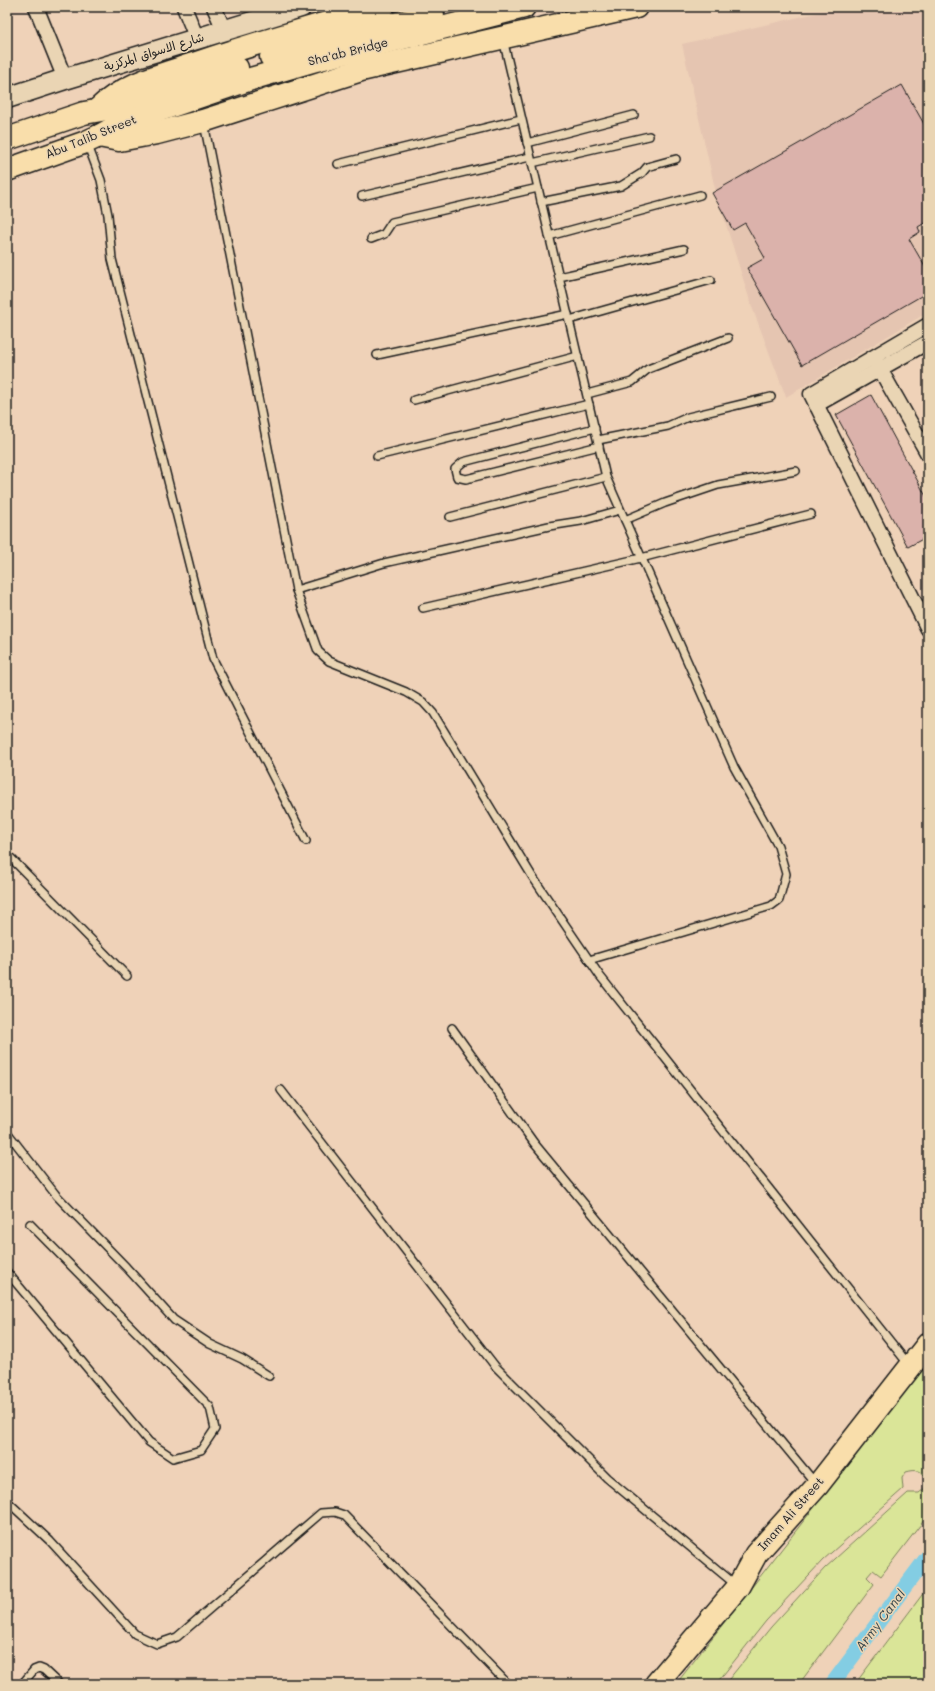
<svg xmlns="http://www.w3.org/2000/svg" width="935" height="1691" font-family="Mali,'Playpen Sans Arabic',sans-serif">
	<rect width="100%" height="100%" fill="#efd2b8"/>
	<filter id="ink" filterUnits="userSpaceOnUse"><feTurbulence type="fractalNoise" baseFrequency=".025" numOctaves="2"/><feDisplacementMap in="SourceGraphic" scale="8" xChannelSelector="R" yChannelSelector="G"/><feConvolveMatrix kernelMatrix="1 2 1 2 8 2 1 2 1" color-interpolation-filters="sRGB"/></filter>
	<g filter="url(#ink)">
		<path fill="#e5c5b1" d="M843,7H928V312L786,397L752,307L716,193L682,44Z"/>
		<g fill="#dae598" stroke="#7b805a">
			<path d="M928,1362V1515L881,1576L873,1570L867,1577L874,1584L799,1684H725L771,1627L825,1568L908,1493H919L924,1489L926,1480C921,1470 917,1469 906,1472L902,1478L903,1489L823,1560L766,1621L716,1684H676Z"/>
			<path d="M928,1587V1684H855Z"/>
		</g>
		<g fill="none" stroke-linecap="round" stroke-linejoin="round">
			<path stroke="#83cde3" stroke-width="15" d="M832,1684L928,1556"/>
		</g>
		<g fill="#dbb2ab" stroke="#1c1c1c">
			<path d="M902,85L928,131V221L918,227L920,232L909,239L928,272V292L802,365L747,268L765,258L745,223L733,230L712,193Z"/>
			<path d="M871,395L928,500V536L908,547L836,415Z"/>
		</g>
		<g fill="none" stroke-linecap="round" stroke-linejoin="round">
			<defs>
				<g id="lane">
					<path d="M928,7V10"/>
					<path d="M503,39L606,477L734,767L778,846L786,874L779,900L771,906L589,960"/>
					<path d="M204,123L296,590L318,651L329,661L406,692L423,702L433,713L532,876L600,976L909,1365"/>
					<path d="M87,143L101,180L108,215L112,259L213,659L306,841"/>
					<path d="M527,143L634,115"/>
					<path d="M532,163L649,136"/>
					<path d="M338,164L521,119"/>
					<path d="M362,196L530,157"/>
					<path d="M541,202L621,186L642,173L647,167L676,159"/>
					<path d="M549,236L700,195"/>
					<path d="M371,239L384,234L392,222L538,188"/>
					<path d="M559,277L684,249"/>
					<path d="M569,320L711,280"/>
					<path d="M377,355L568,314"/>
					<path d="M587,394L632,382L648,369L728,338"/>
					<path d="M414,400L578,356"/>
					<path d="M595,428L463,462L455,469L457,477L466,479L599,446"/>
					<path d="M598,440L668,426L688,417L771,397"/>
					<path d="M377,456L589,404"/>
					<path d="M450,517L606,477"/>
					<path d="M625,520L665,503L718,485L796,471"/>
					<path d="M296,590L384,563L549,526L581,521L620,510"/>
					<path d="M423,608L641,558L811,514"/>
					<path d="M7,854L127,976"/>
					<path d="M452,1028L534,1143L816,1484"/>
					<path d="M281,1090L495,1366L607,1478L736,1585"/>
					<path d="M7,1132L56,1195L126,1267L174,1320L210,1344L242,1359L269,1376"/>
					<path d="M7,1272L149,1442L173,1458L201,1450L215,1429L210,1407L30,1224"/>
					<path d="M7,1501L50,1541L135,1634L157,1644L177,1637L321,1513L335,1512L344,1515L508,1684"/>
					<path d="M22,1684L34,1670L39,1668L44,1670L59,1684"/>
				</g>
				<g id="street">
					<path d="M36,7L65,79"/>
					<path d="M184,7L197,39"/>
					<path d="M214,7L224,30"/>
					<path d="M928,325L811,394L928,629"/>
					<path d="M876,362L928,454"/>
					<path d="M816,405L928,342"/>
				</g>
				<path id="secondary" d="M7,98L65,79L301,7"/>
				<g id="highway">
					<path d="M271,57L312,45L433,14"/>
					<path d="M97,110C124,83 161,75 197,63C259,42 321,24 383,7"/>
					<path d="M99,136L119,140L157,133L203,121L361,70L636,7"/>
					<path d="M7,139L84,113L119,107L237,68"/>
					<path d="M7,170L86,142L99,136L124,122L254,78L316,60L524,7"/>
					<path d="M656,1684L738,1587L756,1554L817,1486L928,1344"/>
				</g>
			</defs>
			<use href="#lane" stroke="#1c1c1c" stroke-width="10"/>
			<use href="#street" stroke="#1c1c1c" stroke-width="17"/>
			<use href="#secondary" stroke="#1c1c1c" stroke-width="23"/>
			<use href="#highway" stroke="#1c1c1c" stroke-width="25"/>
			<use href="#lane" stroke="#ead5b4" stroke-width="7"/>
			<use href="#street" stroke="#ead5b4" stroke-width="14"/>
			<use href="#secondary" stroke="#ead5b4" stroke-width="20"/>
			<use href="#highway" stroke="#f9deab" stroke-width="22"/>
		</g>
	</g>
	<g text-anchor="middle" stroke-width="3" stroke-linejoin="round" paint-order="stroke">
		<g font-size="12" fill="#1c1c1c" stroke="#ead5b4">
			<text transform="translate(154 52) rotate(-17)" y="4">شارع الاسواق المركزية</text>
			<text transform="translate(348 52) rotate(-14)" y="4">Sha'ab Bridge</text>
			<text transform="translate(91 137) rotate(-22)" y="4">Abu Talib Street</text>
			<text transform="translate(791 1514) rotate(-49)" y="4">Imam Ali Street</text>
		</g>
		<g font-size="13" font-style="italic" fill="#36484e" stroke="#ead5b4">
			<text transform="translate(880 1620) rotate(-53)" y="5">Army Canal</text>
		</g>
	</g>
	<rect width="935" height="1691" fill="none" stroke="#ead5b4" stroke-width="24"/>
	<rect x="12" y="12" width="911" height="1667" fill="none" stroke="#1c1c1c" stroke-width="1.5" filter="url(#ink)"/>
</svg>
